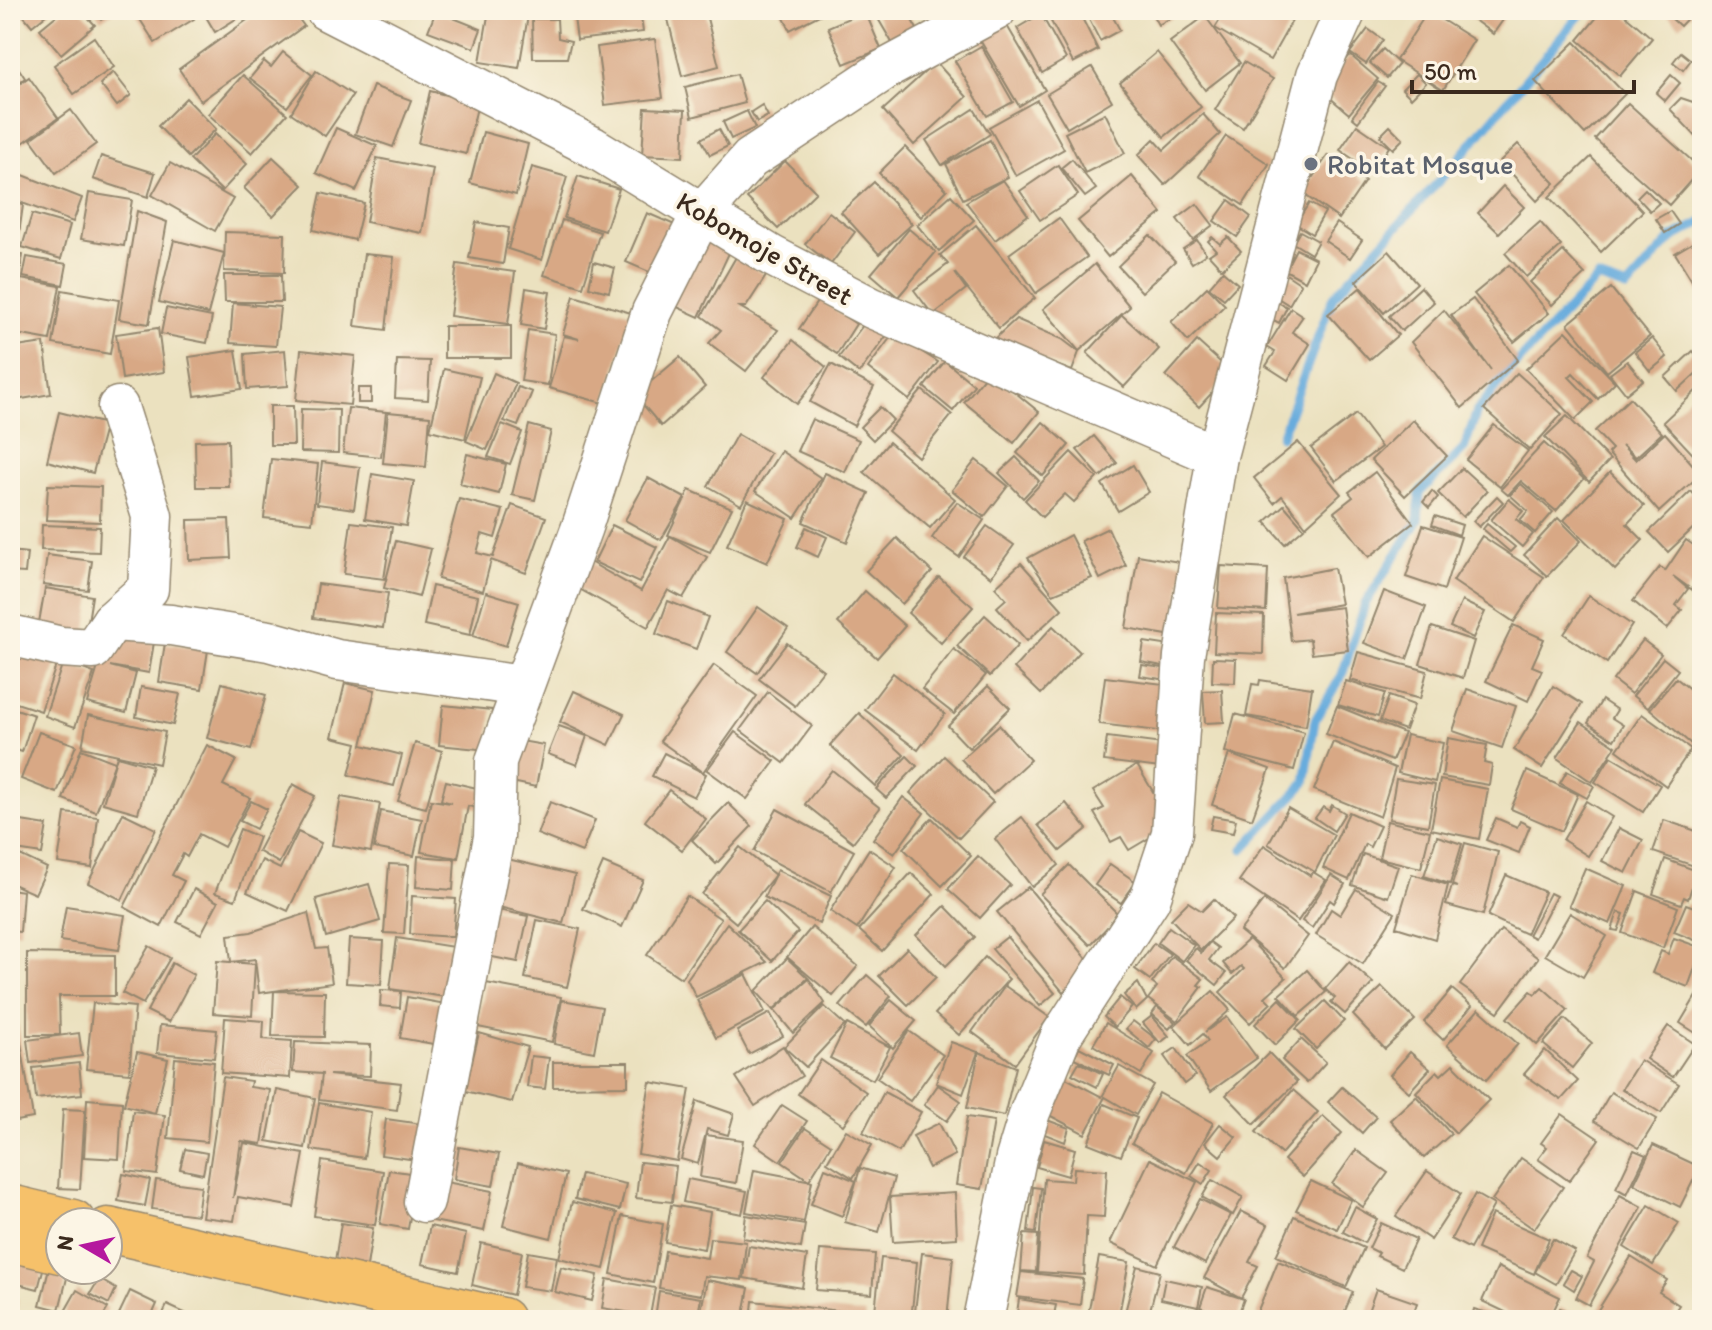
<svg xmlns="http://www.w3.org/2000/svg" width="1712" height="1330" font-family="Itim,sans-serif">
	<rect width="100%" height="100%" fill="#fcf5e5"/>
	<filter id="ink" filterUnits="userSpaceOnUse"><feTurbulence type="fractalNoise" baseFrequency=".0125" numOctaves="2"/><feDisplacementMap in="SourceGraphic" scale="16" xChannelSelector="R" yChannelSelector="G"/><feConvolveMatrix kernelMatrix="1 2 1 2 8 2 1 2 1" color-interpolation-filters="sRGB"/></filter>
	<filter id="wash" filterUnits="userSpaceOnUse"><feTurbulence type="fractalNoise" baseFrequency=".006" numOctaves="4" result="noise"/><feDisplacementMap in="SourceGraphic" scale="32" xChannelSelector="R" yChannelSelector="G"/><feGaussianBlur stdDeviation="1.8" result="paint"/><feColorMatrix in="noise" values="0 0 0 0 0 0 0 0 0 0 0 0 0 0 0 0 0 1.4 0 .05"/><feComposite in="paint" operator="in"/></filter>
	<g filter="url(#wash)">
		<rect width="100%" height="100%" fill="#ebe1bf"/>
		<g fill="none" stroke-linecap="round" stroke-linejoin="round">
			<g stroke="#68acdd" stroke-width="9">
				<path d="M1281,437L1333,297L1458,160L1584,10"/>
				<path d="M1243,849L1305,783L1315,720L1342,675L1365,604L1418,520L1420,492L1464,449L1477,411L1505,376L1598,278L1627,288L1672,238L1702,222"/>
			</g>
		</g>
		<g id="blocks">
			<g fill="#d8a885">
				<path d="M19,10H52L32,26Z"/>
				<path d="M63,10H81L95,25L61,54L40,29Z"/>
				<path d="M94,10H116L101,20Z"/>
				<path d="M134,10H189L194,19L155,43Z"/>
				<path d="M202,10H250L215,32Z"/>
				<path d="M261,10H292L304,26L201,101L179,69Z"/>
				<path d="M489,10H529L519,68L480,62Z"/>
				<path d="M573,10H640L643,32L577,40Z"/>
				<path d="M688,10H705L719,66L682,76L667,15Z"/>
				<path d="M780,10H829L790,30Z"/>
				<path d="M873,10H906L921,36L897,51Z"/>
				<path d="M1045,10H1078L1098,50L1073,63Z"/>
				<path d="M1084,10H1109L1120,30L1100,41Z"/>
				<path d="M1150,10H1185L1158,25Z"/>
				<path d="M1226,10H1272L1292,21L1270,60L1215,28Z"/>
				<path d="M1461,10H1510L1493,34Z"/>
				<path d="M1603,10H1619L1652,38L1620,76L1578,40Z"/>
				<path d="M1662,10H1695L1680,26Z"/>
				<path d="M436,11L481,29L474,48L428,31Z"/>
				<path d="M865,11L881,49L844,64L828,27Z"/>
				<path d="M1428,11L1474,40L1443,90L1396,60Z"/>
				<path d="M1041,14L1066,59L1042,73L1017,28Z"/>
				<path d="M1205,16L1240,63L1205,90L1170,42Z"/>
				<path d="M532,19H557L558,38L571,41L567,58H533Z"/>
				<path d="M1003,19L1045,90L1019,106L977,35Z"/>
				<path d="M1368,29L1383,40L1366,64L1350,53Z"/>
				<path d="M94,37L114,67L74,94L54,65Z"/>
				<path d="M655,39L663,98L605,105L597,47Z"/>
				<path d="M1575,42L1625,94L1585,134L1535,81Z"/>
				<path d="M981,46L1013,102L987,116L955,61Z"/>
				<path d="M1383,49L1399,64L1387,78L1370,63Z"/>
				<path d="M283,52L312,75L287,107L250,78L264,61L271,67Z"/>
				<path d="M1157,52L1201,107L1164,137L1120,83Z"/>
				<path d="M1681,52L1691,60L1683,70L1673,62Z"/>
				<path d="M10,55L25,78L10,89Z"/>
				<path d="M1350,55L1378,79L1349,114L1321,90Z"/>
				<path d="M936,62L967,97L914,145L883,110Z"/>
				<path d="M1244,62L1273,79L1243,128L1215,110Z"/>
				<path d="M1092,67L1112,101L1067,128L1047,94Z"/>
				<path d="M316,71L353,95L325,136L291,113Z"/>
				<path d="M113,72L131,95L117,106L100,84Z"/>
				<path d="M737,74L745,103L692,117L685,87Z"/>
				<path d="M1417,74L1426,83L1411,98L1402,89Z"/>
				<path d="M243,75L287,114L252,153L208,114Z"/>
				<path d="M1671,75L1680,83L1665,101L1656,93Z"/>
				<path d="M29,77L58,118L13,150L10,91Z"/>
				<path d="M1378,82L1385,86L1358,122L1352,117Z"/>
				<path d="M373,86L411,100L393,147L355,134Z"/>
				<path d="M430,91L478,103L466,154L418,143Z"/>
				<path d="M186,98L216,129L188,157L158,126Z"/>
				<path d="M1681,98L1702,105V143L1670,109Z"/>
				<path d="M1037,100L1064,149L1016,176L989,127Z"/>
				<path d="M1628,103L1701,169L1669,205L1595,139Z"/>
				<path d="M762,105L768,116L757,122L751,112Z"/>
				<path d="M645,108L685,110L683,157L642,155Z"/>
				<path d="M974,109L990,134L942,165L926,140Z"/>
				<path d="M71,110L96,144L56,173L31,139Z"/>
				<path d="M747,111L755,128L731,139L723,122Z"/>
				<path d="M1105,113L1125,153L1085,173L1065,133Z"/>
				<path d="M1203,114L1220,134L1165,185L1138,155L1154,139L1164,150Z"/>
				<path d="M1357,125L1389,147L1372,172L1340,150Z"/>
				<path d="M1390,126L1403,139L1393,149L1380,136Z"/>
				<path d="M336,128L377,146L356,191L316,173Z"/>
				<path d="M719,129L728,146L710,155L701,139Z"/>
				<path d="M483,132L528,144L516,195L470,183Z"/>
				<path d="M215,134L247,164L222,191L190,160Z"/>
				<path d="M1226,136L1269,164L1243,205L1199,176Z"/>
				<path d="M990,140L1008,177L963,199L946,164Z"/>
				<path d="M1518,144L1555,183L1537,201L1500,161Z"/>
				<path d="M905,147L947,190L921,217L879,173Z"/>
				<path d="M1328,155L1365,181L1339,219L1302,193Z"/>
				<path d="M101,156L155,173L148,197L93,179Z"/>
				<path d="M273,157L303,185L273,216L244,188Z"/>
				<path d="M1591,157L1643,211L1601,252L1549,197Z"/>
				<path d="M377,158L433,169L422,233L366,222Z"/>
				<path d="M1072,159L1096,189L1085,197L1061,168Z"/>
				<path d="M785,161L816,192L778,229L747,198Z"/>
				<path d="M170,163L233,199L215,231L152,195Z"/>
				<path d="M1058,165L1078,195L1040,220L1020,191Z"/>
				<path d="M532,167L567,177L542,260L508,249Z"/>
				<path d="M23,175L82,198L73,222L14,200Z"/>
				<path d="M578,176L619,189L605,231L564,218Z"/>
				<path d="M1132,176L1162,213L1108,257L1078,221Z"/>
				<path d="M1003,180L1028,215L995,240L966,202Z"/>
				<path d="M874,182L912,224L879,254L841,212Z"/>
				<path d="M1503,186L1524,207L1499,233L1478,213Z"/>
				<path d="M1645,189L1659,203L1650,211L1637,197Z"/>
				<path d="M89,193L132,200L124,246L81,239Z"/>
				<path d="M321,193L364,203L355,240L313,230Z"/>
				<path d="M951,195L974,220L939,251L917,225Z"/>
				<path d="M1229,200L1251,217L1237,237L1214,221Z"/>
				<path d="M10,203L23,205L17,248L10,247Z"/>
				<path d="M1309,203L1325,212L1312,234L1296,224Z"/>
				<path d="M1197,204L1213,225L1193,240L1177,219Z"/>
				<path d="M137,211L167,222L149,324L119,319Z"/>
				<path d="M1670,211L1679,224L1665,233L1656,219Z"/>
				<path d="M829,212L855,232L831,264L805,244Z"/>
				<path d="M647,213L684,229L663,278L626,262Z"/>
				<path d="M32,214L70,225L61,259L22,247Z"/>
				<path d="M1059,218L1087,257L1036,293L1009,254Z"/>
				<path d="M562,220L600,232L583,287L544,275Z"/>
				<path d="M476,222L509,228L503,264L469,258Z"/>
				<path d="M1540,222L1561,246L1526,277L1505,253Z"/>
				<path d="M1337,223L1362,240L1350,258L1325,241Z"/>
				<path d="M976,225L1035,298L999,328L955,273L966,289L933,315L914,290L948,264L940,255Z"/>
				<path d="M909,229L936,252L898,297L871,274Z"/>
				<path d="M1300,231L1318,241L1311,254L1293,243Z"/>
				<path d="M225,232L285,234L284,273L224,271Z"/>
				<path d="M695,234L730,251L699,317L664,301Z"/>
				<path d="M1150,235L1175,261L1142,292L1118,266Z"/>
				<path d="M1212,237L1220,244L1228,237L1241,251L1222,269L1209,255L1216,250L1208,241Z"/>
				<path d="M174,240L224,253L208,314L159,302Z"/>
				<path d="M1197,240L1206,254L1192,263L1183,249Z"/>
				<path d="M1697,240L1702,248V297L1675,253Z"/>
				<path d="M1296,249L1316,259L1305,281L1285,270Z"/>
				<path d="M1389,251L1417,283L1384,313L1356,281Z"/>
				<path d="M1563,251L1585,274L1552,305L1530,282Z"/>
				<path d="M10,253L23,255L12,321L10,320Z"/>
				<path d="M364,254L394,257L386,330L355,326Z"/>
				<path d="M27,257L67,264L63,285L23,277Z"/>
				<path d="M736,257L766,276L746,307H740L778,330L746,371L709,343L721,330L702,316Z"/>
				<path d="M594,262L615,268L609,292L589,287Z"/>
				<path d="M457,264L515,272L508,324L450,316Z"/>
				<path d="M1095,264L1130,307L1079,351L1043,309Z"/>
				<path d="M1509,265L1549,313L1514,342L1474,294Z"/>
				<path d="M1223,271L1238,284L1224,299L1209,287Z"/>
				<path d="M1286,274L1301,284L1289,305L1273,295Z"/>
				<path d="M224,275H281L282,302H225Z"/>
				<path d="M21,279L60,286L50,340L11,333Z"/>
				<path d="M1207,287L1225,305L1188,341L1171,322Z"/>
				<path d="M1421,287L1434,302L1402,331L1389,316Z"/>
				<path d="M526,288L550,292L544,329L521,325Z"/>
				<path d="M1360,288L1398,335L1369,360L1328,314Z"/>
				<path d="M1611,288L1650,336L1607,372L1568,324Z"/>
				<path d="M62,290L119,300L110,354L53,344Z"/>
				<path d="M574,296L631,313L606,404L549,388L564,336L579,339L563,334Z"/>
				<path d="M819,299L856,324L837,354L799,329Z"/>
				<path d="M1272,299L1287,307L1279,323L1264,315Z"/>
				<path d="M1473,299L1518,360L1462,408L1411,342L1444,310L1491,370L1451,315Z"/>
				<path d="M233,303L280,307L276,346L230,343Z"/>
				<path d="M166,308L212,317L207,343L161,334Z"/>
				<path d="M1291,308L1303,316L1292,332L1310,344L1288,380L1266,366L1275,352L1267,347Z"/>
				<path d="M1122,315L1159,349L1124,387L1087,353Z"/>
				<path d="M1016,319L1062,339L1079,352L1072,371L992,341Z"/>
				<path d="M867,320L887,335L859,373L839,357Z"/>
				<rect x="444" y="326" width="67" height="32"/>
				<path d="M158,328L164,372L122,379L116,334Z"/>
				<path d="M528,330L555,334L548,385L521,381Z"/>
				<path d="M1566,331L1615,382L1598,399L1573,373L1569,377L1593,402L1575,420L1526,369Z"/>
				<path d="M893,334L938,362L909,400L868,368Z"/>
				<path d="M1652,338L1667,357L1650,371L1635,352Z"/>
				<path d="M793,340L826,367L797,404L764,377Z"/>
				<path d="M1197,341L1231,372L1199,407L1166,376Z"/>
				<path d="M44,343L51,394L10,401V348Z"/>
				<path d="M236,350L242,389L195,396L189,357Z"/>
				<path d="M285,350L288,386L247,389L245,354Z"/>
				<path d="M301,350L355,356L350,405L296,400Z"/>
				<path d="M1693,351L1702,361V368L1677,391L1665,377Z"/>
				<path d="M680,357L705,387L661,426L635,395Z"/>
				<path d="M397,360L430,361L428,400L395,398Z"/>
				<path d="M945,361L974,385L953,411L924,387Z"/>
				<path d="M1627,361L1643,380L1626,394L1610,374Z"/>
				<path d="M831,364L874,387L854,426L810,402Z"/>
				<path d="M444,369L480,377L465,439L430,430Z"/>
				<path d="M989,371L1039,412L1014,443L964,402Z"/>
				<path d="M494,373L516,383L487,450L466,441Z"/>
				<path d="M1517,373L1562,414L1530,450L1484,409Z"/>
				<path d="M518,387L532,392L518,426L504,421Z"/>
				<rect x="358" y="388" width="13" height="15"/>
				<path d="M1699,388L1702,391V464L1663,422Z"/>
				<path d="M922,390L952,415L918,457L888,431Z"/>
				<path d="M1630,398L1662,433L1636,457L1622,445L1636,460L1665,433L1701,474L1659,512L1608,453L1612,449L1595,431Z"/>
				<path d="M270,406H293L294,445H270Z"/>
				<path d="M880,407L893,420L873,440L860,427Z"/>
				<path d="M348,408L386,412L381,457L343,453Z"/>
				<path d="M301,409L339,410L338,453L300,452Z"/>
				<path d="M59,412L106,424L93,473L47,461Z"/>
				<path d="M388,412L430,416L426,467L383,463Z"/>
				<path d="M1356,414L1381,447L1336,481L1311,448Z"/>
				<path d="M1567,416L1610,460L1589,482L1545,437Z"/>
				<path d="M812,419L859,440L845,472L797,451Z"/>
				<path d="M1413,420L1447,456L1405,496L1371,460Z"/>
				<path d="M1043,422L1069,445L1043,476L1017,453Z"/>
				<path d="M502,424L522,432L510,464L488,457Z"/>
				<path d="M529,425L551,431L535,500L512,495Z"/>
				<path d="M1494,425L1528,451L1500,487L1466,460Z"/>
				<path d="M737,434L770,453L741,505L708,486Z"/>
				<path d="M1094,436L1117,463L1100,477L1077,450Z"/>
				<path d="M228,440L229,487H196L195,441Z"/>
				<path d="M889,442L955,499L930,528L864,472Z"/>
				<path d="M1298,442L1341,494L1306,526L1282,496L1274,503L1254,478Z"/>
				<path d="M1544,443L1584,479L1556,511L1521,481L1508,495L1501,489Z"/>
				<path d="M781,451L821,478L795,518L755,491Z"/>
				<path d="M1071,452L1097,478L1074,502L1065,494L1042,517L1025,500Z"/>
				<path d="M467,454L506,464L499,494L460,484Z"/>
				<path d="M1016,457L1039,481L1023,498L999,473Z"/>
				<path d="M271,459L318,464L312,523L264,518Z"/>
				<path d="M976,460L1008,486L984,517L952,490Z"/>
				<path d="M322,462L360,467L354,509L317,504Z"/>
				<path d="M1133,465L1149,492L1118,511L1102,484Z"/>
				<path d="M1462,468L1487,491L1463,517L1438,493Z"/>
				<path d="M1375,472L1413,523L1369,557L1334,512L1353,497L1349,492Z"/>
				<path d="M1610,472L1644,506L1627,524L1643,540L1615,570L1564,520Z"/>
				<path d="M825,473L869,493L847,542L803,522Z"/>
				<path d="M372,474L414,481L406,526L365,519Z"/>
				<path d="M648,478L685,498L661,540L625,520Z"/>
				<path d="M1521,484L1553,512L1535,533L1520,520L1528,511L1510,495Z"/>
				<path d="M48,485L101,487L100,522L46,520Z"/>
				<path d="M689,490L732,508L710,552L668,535Z"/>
				<path d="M1432,491L1438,497L1429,508L1423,502Z"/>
				<path d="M1691,491L1702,503V520L1668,552L1649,532Z"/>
				<path d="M1497,496L1503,502L1479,527L1473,521Z"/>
				<path d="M459,499L503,510L495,538L482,534L477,553L493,557L512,505L546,517L526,573L491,560L483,591L438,579Z"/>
				<path d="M1509,499L1523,511L1516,519L1533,534L1522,547L1491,520Z"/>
				<path d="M747,500L788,519L767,563L727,545Z"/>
				<path d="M957,502L984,520L959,557L932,538Z"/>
				<path d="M1284,505L1304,528L1285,544L1265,522Z"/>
				<path d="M1435,516L1462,525L1459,535L1432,525Z"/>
				<path d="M1558,518L1581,541L1547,576L1524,555Z"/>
				<path d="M229,519L231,558L189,560L188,520Z"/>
				<path d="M351,522L392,527L384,579L344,574Z"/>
				<path d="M1487,524L1515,547L1510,552L1483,529Z"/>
				<path d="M42,525L100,527L99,552L41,550Z"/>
				<path d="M612,525L657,547L639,583L594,562Z"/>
				<path d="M1423,525L1461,537L1444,590L1406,577Z"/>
				<path d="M987,526L1014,545L991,577L964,557Z"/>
				<path d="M806,527L827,537L818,557L797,547Z"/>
				<path d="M1108,528L1126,566L1100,579L1081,541Z"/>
				<path d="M1070,535L1092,578L1053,594L1028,558Z"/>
				<path d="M670,536L707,557L683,598L668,590L648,627L567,582L581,557L641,591Z"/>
				<path d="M1482,536L1544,577L1514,622L1453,581Z"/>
				<path d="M897,538L932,572L902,604L866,571Z"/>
				<path d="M1686,540L1702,551V597L1673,576L1688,589L1676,605L1682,610L1667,629L1633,601L1660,567L1665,571Z"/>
				<path d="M396,541L431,549L419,597L384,588Z"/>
				<path d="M10,551L27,553L25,573L10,572Z"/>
				<path d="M47,555L92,561L88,590L43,585Z"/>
				<path d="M1138,555L1185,563L1173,636L1126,628Z"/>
				<path d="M1021,563L1062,609L1027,641L997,607L1006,599L995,587Z"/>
				<path d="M1221,566L1268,569L1266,611L1218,608Z"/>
				<path d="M1334,568L1341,604L1293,613L1342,607L1348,650L1312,654L1310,639L1291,641L1283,578Z"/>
				<path d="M939,577L973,607L941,643L908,613Z"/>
				<path d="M318,584L388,593L383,628L313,618Z"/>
				<path d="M432,586L478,596L470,635L424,625Z"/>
				<path d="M45,588L92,596L85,641L37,634Z"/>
				<path d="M865,591L905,626L877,658L838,623Z"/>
				<path d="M1384,591L1426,607L1407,659L1364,643Z"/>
				<path d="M486,592L519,602L506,646L473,636Z"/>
				<path d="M1589,596L1632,625L1607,663L1564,634Z"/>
				<path d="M668,601L708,617L696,649L656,634Z"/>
				<path d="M1462,601L1485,612L1473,638L1450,627Z"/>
				<path d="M758,607L788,628L757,673L727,652Z"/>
				<path d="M1216,613L1264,615L1263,654L1214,652Z"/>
				<path d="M985,615L1018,645L990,676L957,646Z"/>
				<path d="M1513,625L1544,639L1532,666L1542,670L1528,701L1486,681Z"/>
				<path d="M1053,626L1080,652L1041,694L1014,668Z"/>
				<path d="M1432,627L1474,641L1463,678L1420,664Z"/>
				<path d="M108,634L154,642L149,673L110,666L136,673L126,713L87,703Z"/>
				<path d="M1643,640L1661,654L1631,694L1613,680Z"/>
				<path d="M1144,642L1171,646L1168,667L1141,662Z"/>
				<path d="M10,643L58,659L41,711L10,701Z"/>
				<path d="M165,643L208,650L202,689L159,682Z"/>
				<path d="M787,643L823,670L795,706L759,679Z"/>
				<path d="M954,649L986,675L954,714L922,689Z"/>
				<path d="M1358,652L1427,671L1420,699L1350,680Z"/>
				<path d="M1213,658L1236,659L1235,683L1212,682Z"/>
				<path d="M1663,658L1678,670L1648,708L1633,696Z"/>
				<path d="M63,662L94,673L75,727L45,716Z"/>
				<path d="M714,665L757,696L703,772L660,741Z"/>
				<path d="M1142,665L1170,669L1168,680L1140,676Z"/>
				<path d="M893,673L945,714L918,750L865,710Z"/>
				<path d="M1105,677L1164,684L1158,731L1099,724Z"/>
				<path d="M1676,678L1702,699V743L1697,749L1650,709Z"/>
				<path d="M1260,680L1312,688L1306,726L1246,716L1252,684L1259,685Z"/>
				<path d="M1346,681L1385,693L1378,717L1338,705Z"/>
				<path d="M222,683L266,695L251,750L207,738Z"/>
				<path d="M345,683L375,690L362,745L402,755L394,786L349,775L357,743L332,737Z"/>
				<path d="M988,686L1010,708L969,748L948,726Z"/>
				<path d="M1553,686L1582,704L1542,768L1514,750Z"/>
				<path d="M141,687L180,694L173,725L136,717Z"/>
				<path d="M1467,689L1516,706L1502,748L1453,731Z"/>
				<path d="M1222,690L1224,722L1205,723L1203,691Z"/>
				<path d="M574,691L624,714L609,745L560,722Z"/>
				<path d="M768,692L812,726L784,763L740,730Z"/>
				<path d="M1389,696L1414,705L1405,730L1380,721Z"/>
				<path d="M1602,700L1617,710L1612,718L1623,725L1614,740L1588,723Z"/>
				<path d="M443,705L492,710L488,750L439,745Z"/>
				<path d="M1337,706L1404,733L1392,761L1326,734Z"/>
				<path d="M10,707L34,715L22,752L10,748Z"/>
				<path d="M859,713L904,755L875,786L830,745Z"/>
				<path d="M1235,714L1304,732L1294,770L1225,752Z"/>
				<path d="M1642,714L1691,749L1666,786L1617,750Z"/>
				<path d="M88,715L165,732L159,764L82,747Z"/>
				<path d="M1581,722L1616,746L1592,782L1557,758Z"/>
				<path d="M999,725L1030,760L993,794L961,759Z"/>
				<path d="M559,726L587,736L577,765L548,754Z"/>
				<path d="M39,732L76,745L57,793L21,779Z"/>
				<path d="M735,732L775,761L747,799L707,770Z"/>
				<path d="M1406,735L1443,743L1435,782L1398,773Z"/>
				<path d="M1107,737L1163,744L1160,768L1104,761Z"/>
				<path d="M1448,738L1487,745L1484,763L1492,765L1489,785L1442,777Z"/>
				<path d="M515,740L544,745L536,787L507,781Z"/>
				<path d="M1333,742L1395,768L1380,817L1314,790Z"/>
				<path d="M415,743L442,751L426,808L398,801Z"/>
				<path d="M207,745L236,760L223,785L250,798L224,847L199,834L187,857L183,854L172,875L184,881L161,927L124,907Z"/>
				<path d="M81,749L115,762L96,812L63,799Z"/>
				<path d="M664,753L706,774L694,797L652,776Z"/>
				<path d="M1229,754L1270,769L1252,819L1212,805Z"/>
				<path d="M117,756L152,766L138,813L103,803Z"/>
				<path d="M907,756L917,766L886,798L876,789Z"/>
				<path d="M944,756L993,802L959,838L910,793Z"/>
				<path d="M1611,756L1660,785L1643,812L1595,782Z"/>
				<path d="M1137,765L1167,815L1164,829L1129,850L1121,837L1111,842L1094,813L1104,808L1093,791Z"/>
				<path d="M832,770L880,808L853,842L805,804Z"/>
				<path d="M1527,771L1578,794L1562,831L1511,809Z"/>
				<path d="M1567,771L1594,786L1587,798L1560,783Z"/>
				<path d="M1396,779L1435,785L1428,826L1389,819Z"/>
				<path d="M1440,780L1488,789L1479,839L1431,829Z"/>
				<path d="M446,781L490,791L486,810L468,806L458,858L421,852L431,800L451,803L441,800Z"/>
				<path d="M293,784L315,796L279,863L258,851Z"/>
				<path d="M669,790L706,819L682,850L645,821Z"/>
				<path d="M341,797L380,804L371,852L332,845Z"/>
				<path d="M903,797L924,813L894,854L873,839Z"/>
				<path d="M251,801L267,809L256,829L240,821Z"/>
				<path d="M1586,801L1612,817L1588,856L1563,840Z"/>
				<path d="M550,802L595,820L582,852L537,834Z"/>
				<path d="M728,803L752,826L716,864L692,840Z"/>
				<path d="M1066,803L1087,829L1060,851L1038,825Z"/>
				<path d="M1332,805L1345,813L1334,831L1315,818L1323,807L1329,811Z"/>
				<path d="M1288,808L1334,835L1315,872L1268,844Z"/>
				<path d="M777,809L854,851L831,892L754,851Z"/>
				<path d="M381,811L422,819L414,856L374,848Z"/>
				<path d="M1349,812L1380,826L1370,847L1365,844L1349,880L1323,868Z"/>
				<path d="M65,813L98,817L92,868L58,863Z"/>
				<path d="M123,813L156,829L122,900L88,883Z"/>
				<path d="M1213,816L1236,820L1233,833L1210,829Z"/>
				<path d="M1022,817L1059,865L1032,887L995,839Z"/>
				<path d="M932,818L971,856L942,886L903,848Z"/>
				<path d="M1496,818L1517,827L1520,821L1530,826L1519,853L1486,840Z"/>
				<path d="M1664,820L1702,833L1700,868L1653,852Z"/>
				<path d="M21,821L47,825L42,854L16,850Z"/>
				<path d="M1387,821L1430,831L1421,868L1379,858Z"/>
				<path d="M1619,828L1643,840L1626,873L1602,861Z"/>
				<path d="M240,829L259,837L235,900L215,893Z"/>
				<path d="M298,832L321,843L288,911L247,892L262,860L280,869Z"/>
				<path d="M1437,836L1462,844L1450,884L1424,876Z"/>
				<path d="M1465,843L1498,852L1483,915L1446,905L1452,886L1457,887L1452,885Z"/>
				<path d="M1264,845L1311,876L1313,872L1326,880L1298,921L1239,881Z"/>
				<path d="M740,847L775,875L736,923L702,894Z"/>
				<path d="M869,849L896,867L857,929L830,911Z"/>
				<path d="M1363,854L1398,866L1388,897L1352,885Z"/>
				<path d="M20,855L47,868L35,894L10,883Z"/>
				<path d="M418,856L455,859L453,890L416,887Z"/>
				<path d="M978,856L1010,885L980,918L948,889Z"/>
				<path d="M499,857L575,875L563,923L487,904Z"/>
				<path d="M1665,859L1697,871L1688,899L1684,897L1681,904L1653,894Z"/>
				<path d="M603,863L643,880L622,927L583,909Z"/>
				<path d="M389,864L409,865L404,934L384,933Z"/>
				<path d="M1110,864L1136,882L1121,903L1095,885Z"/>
				<path d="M1069,865L1119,915L1090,945L1040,894Z"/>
				<path d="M1585,868L1626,886L1610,924L1569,906Z"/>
				<path d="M777,870L831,896L819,924L764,897Z"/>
				<path d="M911,873L934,894L882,951L859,930Z"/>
				<path d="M1412,874L1448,885L1435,939L1396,927Z"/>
				<path d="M1331,875L1345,884L1334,903L1330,900L1312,928L1302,921Z"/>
				<path d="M1506,875L1545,892L1526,934L1488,916Z"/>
				<path d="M369,884L380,921L326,937L316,899Z"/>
				<path d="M1028,887L1093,966L1063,992L997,912Z"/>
				<path d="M10,889L23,891L20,932L10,931Z"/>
				<path d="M194,889L218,902L201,934L177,922Z"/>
				<path d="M1356,889L1395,913L1363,964L1316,935L1331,909L1340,915Z"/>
				<path d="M1637,891L1678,907L1663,948L1622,933Z"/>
				<path d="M1550,893L1556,896L1534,938L1528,935Z"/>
				<path d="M412,896L456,899L453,937L410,934Z"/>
				<path d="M687,896L721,919L681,978L647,955Z"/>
				<path d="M1214,899L1233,918L1201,950L1171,919L1188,902L1202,911Z"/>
				<path d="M1264,900L1308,936L1285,968L1240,931Z"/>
				<path d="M765,901L798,932L772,961L738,930Z"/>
				<path d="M1686,904L1702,910V943L1674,932Z"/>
				<path d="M66,906L125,915L119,950L60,941Z"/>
				<path d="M945,906L975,937L946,966L916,935Z"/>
				<path d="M482,907L528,916L518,962L472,953Z"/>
				<path d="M1618,912L1624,914L1618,931L1612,930Z"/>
				<path d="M308,913L316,949L327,948L332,983L259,993L255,959L231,962L228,935L251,932Z"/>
				<path d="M1570,913L1607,936L1583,977L1545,955Z"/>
				<path d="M537,920L580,929L567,987L525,978Z"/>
				<path d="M727,923L767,962L696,997L687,979Z"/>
				<path d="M812,927L858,966L833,996L787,957Z"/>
				<path d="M1169,927L1194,945L1182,961L1158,943Z"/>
				<path d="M1501,930L1538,958L1498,1012L1460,985Z"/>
				<path d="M1007,937L1055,993L1040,1006L992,949Z"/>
				<path d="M397,938L466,949L459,999L390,989Z"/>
				<path d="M1674,938L1702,948L1688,987L1652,973L1661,951L1668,954Z"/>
				<path d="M349,939L384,941L381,985L346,983Z"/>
				<path d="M1249,939L1286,978L1265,997L1271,1003L1250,1023L1220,992L1244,969L1241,966L1232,974L1223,963Z"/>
				<path d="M1210,942L1218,948L1209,960L1226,973L1217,985L1186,960L1196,948L1201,953Z"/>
				<path d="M1154,943L1170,954L1150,980L1135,969Z"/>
				<path d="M149,946L170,958L143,1004L122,993Z"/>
				<path d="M907,948L936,977L908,1005L879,976Z"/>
				<path d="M27,953L115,955V996H59L60,1035H27Z"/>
				<path d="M1172,956L1203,979L1198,985L1202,987L1177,1021L1148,999L1157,987L1152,983Z"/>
				<path d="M985,957L1009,979L959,1035L935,1014Z"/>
				<path d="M787,958L808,978L773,1010L756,991Z"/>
				<path d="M10,960L17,961L13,1002H10Z"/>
				<path d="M217,961L255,964L252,1016L213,1013Z"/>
				<path d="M1349,962L1373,983L1345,1014L1331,1002L1335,998L1325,989Z"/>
				<path d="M172,963L194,975L169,1022L147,1011Z"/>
				<path d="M1307,970L1326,992L1298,1016L1279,995Z"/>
				<path d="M746,974L765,1012L716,1038L697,1000Z"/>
				<path d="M867,975L891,996L866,1027L840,1006Z"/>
				<path d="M809,979L825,1003L793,1033L774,1010Z"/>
				<path d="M486,983L561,997L552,1042L478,1027Z"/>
				<path d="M1138,983L1147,1000L1136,1010L1124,995Z"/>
				<path d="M1005,986L1049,1017L1015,1064L972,1032Z"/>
				<path d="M1702,986V1037L1680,1023Z"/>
				<path d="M1382,987L1415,1020L1385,1049L1353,1015Z"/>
				<path d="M1542,987L1568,1010L1537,1045L1507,1018L1531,991L1535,994Z"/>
				<path d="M1452,989L1472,1006L1443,1040L1424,1022Z"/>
				<path d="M381,990L401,991L400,1008L380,1006Z"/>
				<path d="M274,991L325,992L324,1037L272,1036Z"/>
				<path d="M1213,991L1230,1010L1205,1032L1227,1017L1257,1058L1211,1091L1187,1056L1208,1041L1203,1034L1190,1045L1174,1026Z"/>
				<path d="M407,997L457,1006L450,1047L400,1038Z"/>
				<path d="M1120,997L1132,1007L1115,1027L1104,1017Z"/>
				<path d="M1280,999L1300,1020L1275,1045L1255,1024Z"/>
				<path d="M562,1000L602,1007L594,1052L554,1044Z"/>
				<path d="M891,1000L916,1021L893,1048L869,1026Z"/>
				<path d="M1325,1001L1344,1021L1316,1049L1296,1029Z"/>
				<path d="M93,1003L135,1007L129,1073L86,1069Z"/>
				<path d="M15,1006L33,1118L10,1122V1007Z"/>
				<path d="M824,1006L845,1025L806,1067L784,1047Z"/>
				<path d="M1157,1007L1175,1022L1169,1029L1152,1014Z"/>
				<path d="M1479,1009L1518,1044L1486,1080L1447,1045Z"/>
				<path d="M770,1013L783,1036L749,1054L737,1031Z"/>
				<path d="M1152,1016L1169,1036L1160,1043L1143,1023Z"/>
				<path d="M225,1018L264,1021L263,1039L292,1041L290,1078L221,1073Z"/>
				<path d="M1565,1019L1592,1043L1572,1068L1543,1044Z"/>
				<path d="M1133,1021L1156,1039L1149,1048L1126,1029Z"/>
				<path d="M1106,1023L1154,1053L1141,1074L1093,1045Z"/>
				<path d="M847,1024L890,1047L873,1080L830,1058Z"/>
				<path d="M160,1025L217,1030L214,1058L157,1053Z"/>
				<path d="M1668,1026L1695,1044L1673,1077L1646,1059Z"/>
				<path d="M909,1031L943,1055L910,1101L877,1078Z"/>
				<path d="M79,1033L82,1056L30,1063L27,1040Z"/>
				<path d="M479,1033L528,1047L512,1102L465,1091Z"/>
				<path d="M1301,1039L1326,1062L1307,1083L1282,1060Z"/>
				<path d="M295,1042L371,1045L370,1076L329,1075L401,1083L397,1110L319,1100L322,1074L293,1072Z"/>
				<path d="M951,1042L978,1052L963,1094L936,1083Z"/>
				<path d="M783,1046L802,1076L755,1106L736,1077Z"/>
				<path d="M1079,1047L1114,1065L1109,1075L1074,1058Z"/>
				<path d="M1176,1048L1195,1076L1184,1084L1164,1056Z"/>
				<path d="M1545,1050L1578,1081L1561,1100L1524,1074Z"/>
				<path d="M137,1052L168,1059L155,1113L124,1105Z"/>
				<path d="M979,1052L1016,1067L1004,1116L967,1108Z"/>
				<path d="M1410,1052L1430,1069L1409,1092L1390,1075Z"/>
				<path d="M1269,1053L1297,1082L1254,1124L1226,1095Z"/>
				<path d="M531,1056L549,1058L545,1089L527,1087Z"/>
				<path d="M175,1058L214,1062L207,1142L168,1138Z"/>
				<path d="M821,1060L866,1092L843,1125L798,1094Z"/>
				<path d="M1640,1060L1679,1084L1661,1113L1622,1089Z"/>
				<path d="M553,1062H628V1086L553,1087Z"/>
				<path d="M1079,1062L1103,1074L1097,1087L1072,1074Z"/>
				<path d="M79,1063L82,1094L36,1099L33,1068Z"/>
				<path d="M1453,1064L1489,1100L1456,1133L1416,1092L1437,1071L1441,1075Z"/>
				<path d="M1119,1066L1153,1085L1136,1115L1105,1097L1085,1134L1047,1114L1066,1078L1102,1097Z"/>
				<path d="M223,1077L251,1081L250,1087L270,1090L262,1144L241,1141L233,1198L244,1143L304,1154L294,1207L238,1197L234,1221L202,1217Z"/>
				<path d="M650,1082L690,1089L677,1161L638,1154Z"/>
				<path d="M938,1085L961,1101L947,1121L924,1105Z"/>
				<path d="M1342,1087L1376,1117L1362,1133L1328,1102Z"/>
				<path d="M277,1090L315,1098L305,1148L267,1141Z"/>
				<path d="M1293,1090L1318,1112L1281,1154L1256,1132Z"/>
				<path d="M884,1092L921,1112L899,1152L863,1132Z"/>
				<path d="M1611,1092L1657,1119L1639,1148L1594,1121Z"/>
				<path d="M1159,1093L1213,1123L1186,1173L1132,1143Z"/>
				<path d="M1416,1096L1451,1134L1424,1158L1390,1120Z"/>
				<path d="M87,1099L122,1102L119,1159L84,1157Z"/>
				<path d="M697,1101L734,1114L728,1135L707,1129L698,1164L681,1159Z"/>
				<path d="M319,1103L371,1112L364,1158L311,1150Z"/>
				<path d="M1104,1104L1137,1118L1121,1156L1088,1143Z"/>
				<path d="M782,1105L807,1121L780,1161L755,1144Z"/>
				<path d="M63,1109L85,1110L80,1189L58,1188Z"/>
				<path d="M133,1111L165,1115L157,1175L126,1171Z"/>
				<path d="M1562,1114L1599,1139L1569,1181L1538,1159L1547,1147L1541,1143Z"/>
				<path d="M1323,1116L1342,1133L1303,1177L1284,1160Z"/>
				<path d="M967,1117L994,1121L982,1189L956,1185Z"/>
				<path d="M386,1119L429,1125L424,1161L381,1155Z"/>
				<path d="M1047,1120L1069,1128L1065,1142L1042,1133Z"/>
				<path d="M939,1123L955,1155L929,1168L913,1136Z"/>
				<path d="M1220,1124L1236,1137L1220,1156L1205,1143Z"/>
				<path d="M805,1128L831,1145L809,1180L782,1162Z"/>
				<path d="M846,1130L872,1145L853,1178L827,1162Z"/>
				<path d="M706,1135L743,1140L736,1183L700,1177Z"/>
				<path d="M1044,1140L1075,1149L1068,1176L1037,1167Z"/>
				<path d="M1653,1145L1700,1167L1680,1207L1634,1184Z"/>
				<path d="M459,1147L499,1154L493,1186L454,1179Z"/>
				<path d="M185,1149L207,1153L203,1174L180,1169Z"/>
				<path d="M1356,1150L1388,1173L1363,1207L1332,1184Z"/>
				<path d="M1634,1150L1646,1155L1627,1194L1616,1188Z"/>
				<path d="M1521,1158L1563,1187L1534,1229L1492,1200Z"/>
				<path d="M1150,1159L1197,1182L1157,1265L1110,1243Z"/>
				<path d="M322,1161L383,1171L375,1225L314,1216Z"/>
				<path d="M640,1162L676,1166L672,1202L636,1198Z"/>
				<path d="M1200,1162L1212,1170L1203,1184L1191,1176Z"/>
				<path d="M518,1163L566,1174L551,1238L503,1226Z"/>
				<path d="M825,1168L856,1181L842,1216L811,1204Z"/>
				<path d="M860,1168L894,1178L879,1232L845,1222Z"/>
				<path d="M1074,1168L1107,1170L1104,1217L1087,1216L1084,1275L1037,1272L1044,1179L1073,1181Z"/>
				<path d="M389,1170L417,1174L408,1229L380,1224Z"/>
				<path d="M754,1170L812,1181L804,1222L746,1212Z"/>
				<path d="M1427,1171L1461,1194L1431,1240L1396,1216Z"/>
				<path d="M123,1174L150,1180L145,1206L118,1201Z"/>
				<path d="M581,1174L626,1184L620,1210L575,1199Z"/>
				<path d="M688,1179L747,1191L742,1214L683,1202Z"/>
				<path d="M156,1180L201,1186L197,1215L152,1209Z"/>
				<path d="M436,1180L492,1191L484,1231L428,1220Z"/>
				<path d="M1212,1180L1243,1197L1233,1215L1202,1197Z"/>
				<path d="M1311,1181L1351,1200L1337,1229L1296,1210Z"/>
				<path d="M1033,1187L1041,1188L1036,1233L1028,1232Z"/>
				<path d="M955,1193L957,1238L893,1242L890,1197Z"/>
				<path d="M1475,1194L1494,1205L1470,1249L1451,1239Z"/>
				<path d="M1620,1195L1642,1207L1589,1305L1576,1298L1594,1262L1587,1258Z"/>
				<path d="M1200,1199L1231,1215L1205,1264L1174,1247Z"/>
				<path d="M572,1202L617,1213L604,1269L559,1258Z"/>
				<path d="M671,1205L710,1212L704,1249L665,1242Z"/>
				<path d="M1649,1205L1679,1223L1653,1265L1624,1247Z"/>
				<path d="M1355,1207L1377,1219L1364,1243L1343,1232Z"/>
				<path d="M1241,1211L1268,1225L1249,1262L1258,1266L1241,1298L1204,1278Z"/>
				<path d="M1492,1214L1549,1239L1534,1274L1477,1249Z"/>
				<path d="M746,1215L805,1225L801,1248L743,1238Z"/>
				<path d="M622,1216L663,1224L653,1283L611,1274Z"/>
				<path d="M1294,1216L1364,1248L1346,1287L1276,1256Z"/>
				<path d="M341,1223L373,1228L367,1266L335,1261Z"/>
				<path d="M1381,1223L1416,1239L1402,1268L1377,1256L1379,1253L1369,1248Z"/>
				<path d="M430,1226L466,1234L458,1272L422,1264Z"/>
				<path d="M1024,1234L1038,1235L1036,1272L1021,1271Z"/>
				<path d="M710,1238L746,1242L742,1280L704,1276L701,1295L659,1288L665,1251L707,1258Z"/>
				<path d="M1553,1239L1575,1251L1556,1284L1535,1272Z"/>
				<path d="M481,1243L522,1252L513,1295L472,1285Z"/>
				<path d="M749,1246L807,1256L802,1288L744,1278Z"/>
				<path d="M820,1250L875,1254L872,1294L816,1290Z"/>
				<path d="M528,1252L557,1257L551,1291L522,1287Z"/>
				<path d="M922,1253L953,1257L947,1320H914Z"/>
				<path d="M1099,1257L1129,1262L1118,1320H1087Z"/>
				<path d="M1631,1257L1667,1280L1659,1292L1679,1305L1669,1320H1614L1598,1310Z"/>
				<path d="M10,1258L44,1266L38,1289L10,1282Z"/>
				<path d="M881,1258L917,1262L911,1320H874Z"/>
				<path d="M1278,1261L1353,1292L1341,1320H1268L1256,1315Z"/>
				<path d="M1137,1266L1160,1272L1149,1314L1148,1320H1123Z"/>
				<path d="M561,1267L598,1275L592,1301L555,1292Z"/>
				<path d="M1498,1267L1560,1297L1549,1320H1522L1482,1301Z"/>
				<path d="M49,1269L68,1274L59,1310L40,1305Z"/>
				<path d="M1571,1270L1582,1276L1574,1290L1563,1283Z"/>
				<path d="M1021,1272L1083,1279L1080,1305L1017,1297Z"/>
				<path d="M99,1279L116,1289L109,1304L90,1294Z"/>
				<path d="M607,1279L655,1288L650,1316L602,1308Z"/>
				<path d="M1165,1279L1202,1287L1198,1307L1161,1299Z"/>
				<path d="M707,1280L749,1288L743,1320L700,1316Z"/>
				<path d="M1207,1287L1244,1299L1236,1320L1200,1307Z"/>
				<path d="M1376,1289L1417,1303L1411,1320H1365Z"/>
				<path d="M77,1290L108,1308L101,1320H76L64,1313Z"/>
				<path d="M130,1291L157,1304L150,1320H132L119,1314Z"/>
				<path d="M659,1291L701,1298L697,1320L655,1318Z"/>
				<path d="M10,1298L18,1299L15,1320H10Z"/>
				<path d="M1019,1299L1056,1305L1053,1320H1016Z"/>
				<path d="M753,1301L865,1314V1320H751Z"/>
				<path d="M167,1305L200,1320H160Z"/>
				<path d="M1560,1308L1588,1320H1555Z"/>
				<path d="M1474,1309L1509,1319V1320H1471Z"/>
			</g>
		</g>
	</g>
	<g filter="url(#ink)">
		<use href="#blocks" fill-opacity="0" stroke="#93866e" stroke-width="2"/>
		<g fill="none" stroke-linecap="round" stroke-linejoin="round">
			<defs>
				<g id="minor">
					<path d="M326,10L593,147L772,256L872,308L1217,456"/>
					<path d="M112,621L171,625L269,641L337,660L523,686"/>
					<path d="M10,635L61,647L93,649L112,621L148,589L152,516L118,407"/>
					<path d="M424,1202L494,837L496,761L582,527L652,312L702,213L750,159L886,69L996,10"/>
					<path d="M983,1320L1016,1158L1030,1112L1061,1036L1150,899L1172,833L1184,656L1217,456L1317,75L1346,10"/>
				</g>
				<g id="highway">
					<path d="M10,1207L73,1222"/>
					<path d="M108,1230L502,1320"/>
					<path d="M10,1239L60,1251"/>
				</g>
			</defs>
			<use href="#minor" stroke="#93866e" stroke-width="43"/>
			<use href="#highway" stroke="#93866e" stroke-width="47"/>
			<use href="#minor" stroke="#fff" stroke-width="40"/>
			<use href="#highway" stroke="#f6c16b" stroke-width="44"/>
		</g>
	</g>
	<circle fill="#6b7280" stroke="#fcf5e5" stroke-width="3" cx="1311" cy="164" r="8"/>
	<g text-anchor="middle" stroke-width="7" stroke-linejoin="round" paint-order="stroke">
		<g font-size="28" fill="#5b616d" stroke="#fcf5e5" text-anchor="start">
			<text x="1327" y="174">Robitat Mosque</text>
		</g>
		<g font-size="28" fill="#3b2a1e" stroke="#fcf5e5">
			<text transform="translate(765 248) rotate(30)" y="10">Kobomoje Street</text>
		</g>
	</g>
	<rect width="1712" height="1330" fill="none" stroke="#fcf5e5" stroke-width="40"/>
	<g transform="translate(84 1246) rotate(279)"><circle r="38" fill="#fcf5e5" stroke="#afa495" stroke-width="2"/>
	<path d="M0-6L14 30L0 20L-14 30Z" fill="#b5179e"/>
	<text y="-12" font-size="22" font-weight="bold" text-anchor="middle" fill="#3b2a1e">N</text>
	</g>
	<path d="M1412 80v12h222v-12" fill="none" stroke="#3b2a1e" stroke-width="4"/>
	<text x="1424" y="80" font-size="24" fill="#3b2a1e" stroke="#fcf5e5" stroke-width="6" paint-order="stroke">50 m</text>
</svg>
